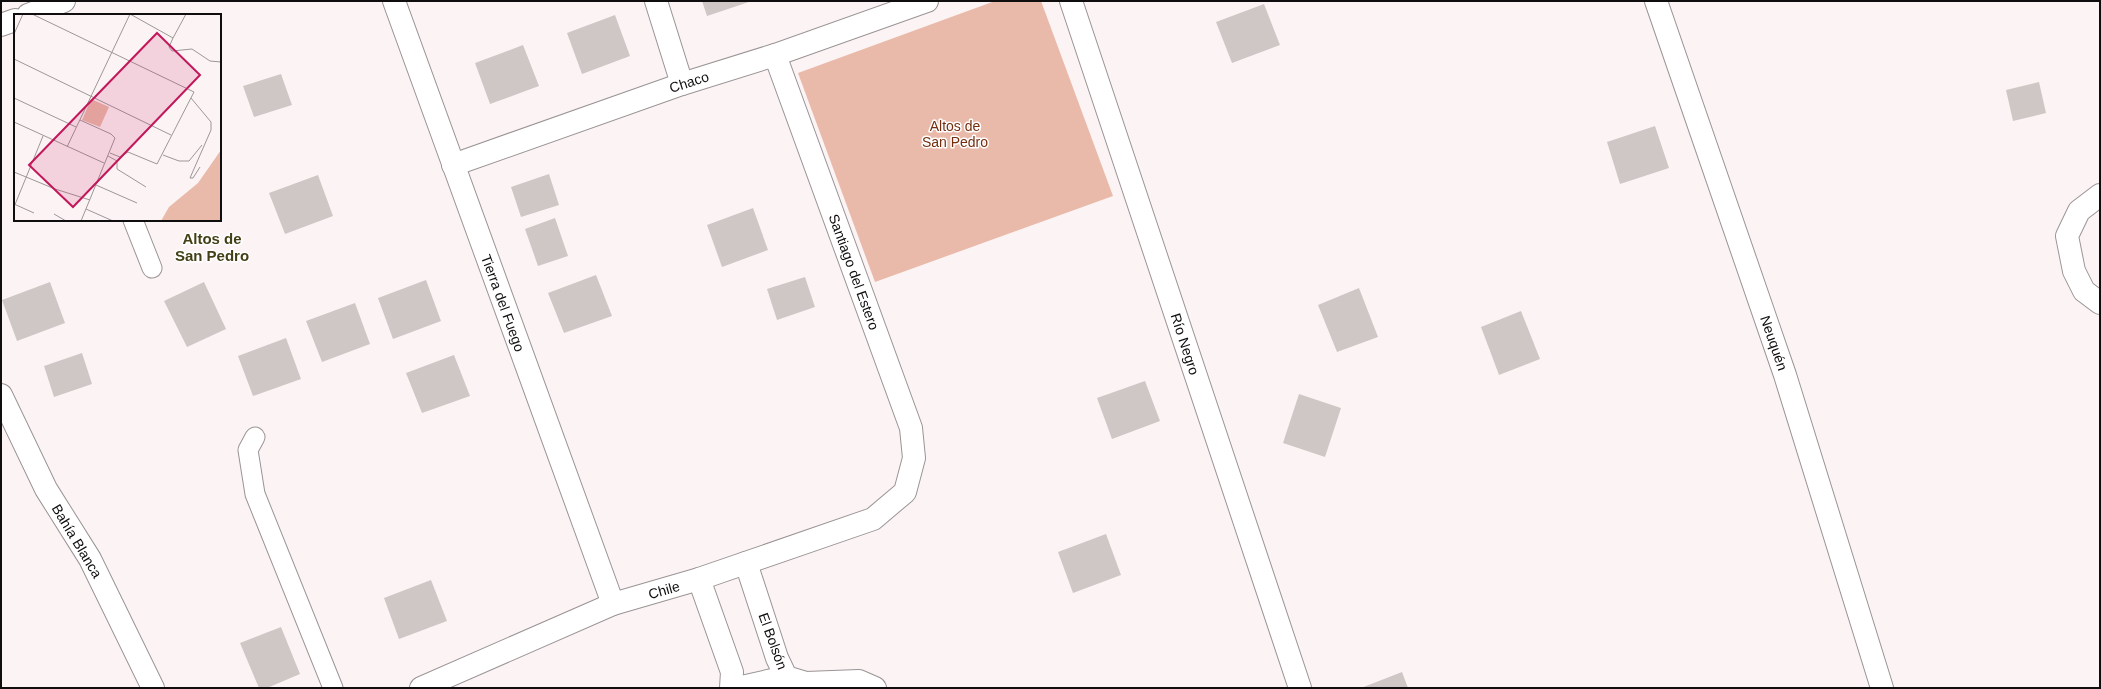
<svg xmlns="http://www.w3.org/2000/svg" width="2101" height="689" font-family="Helvetica,sans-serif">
	<rect width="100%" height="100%" fill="#fcf3f5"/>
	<path fill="#e9baa9" d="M995,1H1041L1113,196L875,282L798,73Z"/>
	<g fill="#cfc7c6">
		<path d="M702,1H752L707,16Z"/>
		<path d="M1264,4L1280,45L1232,63L1216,22Z"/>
		<path d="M615,15L630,56L582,74L567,33Z"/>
		<path d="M523,45L539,86L490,104L475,63Z"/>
		<path d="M281,74L292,105L254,117L243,86Z"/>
		<path d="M2039,82L2046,113L2013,121L2006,90Z"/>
		<path d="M1655,126L1669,168L1620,184L1607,142Z"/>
		<path d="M549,174L559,205L521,217L511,187Z"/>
		<path d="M318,175L333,216L285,234L269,193Z"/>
		<path d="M753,208L768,250L722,267L707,225Z"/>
		<path d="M555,218L568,256L538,266L525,229Z"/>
		<path d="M596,275L612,316L564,333L548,293Z"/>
		<path d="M805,277L815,307L777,320L767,289Z"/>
		<path d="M426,280L441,321L393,339L378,298Z"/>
		<path d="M50,282L65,323L17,341L2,300Z"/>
		<path d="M204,282L226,329L187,347L164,301Z"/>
		<path d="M1359,288L1378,337L1337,352L1318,305Z"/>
		<path d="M355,303L370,344L322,362L306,321Z"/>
		<path d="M1521,311L1540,359L1499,375L1481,327Z"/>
		<path d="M286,338L301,379L253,396L238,356Z"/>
		<path d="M82,353L92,384L54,397L44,366Z"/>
		<path d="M454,355L470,396L422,413L406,373Z"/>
		<path d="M1145,381L1160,421L1112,439L1097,398Z"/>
		<path d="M1299,394L1341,408L1325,457L1283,443Z"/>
		<path d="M1106,534L1121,575L1073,593L1058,552Z"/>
		<path d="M431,580L447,621L399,639L384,598Z"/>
		<path d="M281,627L300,674L267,688H259L240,643Z"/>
		<path d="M1402,672L1408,688H1361Z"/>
	</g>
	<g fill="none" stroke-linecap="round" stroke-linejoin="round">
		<defs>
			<g id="service">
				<path d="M133,220L152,268"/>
				<path d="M255,437L248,450L255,494L333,688"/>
			</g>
			<g id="minor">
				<path d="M394,1L613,604"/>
				<path d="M656,1L682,84"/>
				<path d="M1071,1L1300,688"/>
				<path d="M1656,1L1785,375L1882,688"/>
				<path d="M28,15L64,1"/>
				<path d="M1,25L15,20"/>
				<path d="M453,165L682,84L775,55L927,1"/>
				<path d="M2100,195L2079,211L2067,236L2074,271L2084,291L2100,303"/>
				<path d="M1,395L46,489L90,559L153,688"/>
				<path d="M746,563L777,658L786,677L806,683L859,681L875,688"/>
				<path d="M699,579L732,672L731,688"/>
				<path d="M421,688L613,604L699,579L873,519L905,492L914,458L911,428L775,55"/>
				<path d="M737,688L786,677"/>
			</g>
		</defs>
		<use href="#service" stroke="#9b9495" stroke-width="21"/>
		<use href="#minor" stroke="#9b9495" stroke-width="24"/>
		<use href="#service" stroke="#fff" stroke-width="19"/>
		<use href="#minor" stroke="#fff" stroke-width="22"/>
	</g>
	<g text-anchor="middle" stroke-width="3" stroke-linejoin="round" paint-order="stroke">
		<g font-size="14" fill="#0f0d0d" stroke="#fff">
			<text transform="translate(689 82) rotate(-18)" y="5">Chaco</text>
			<text transform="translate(854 272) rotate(70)" y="5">Santiago del Estero</text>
			<text transform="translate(503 303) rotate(70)" y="5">Tierra del Fuego</text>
			<text transform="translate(1774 343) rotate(71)" y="5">Neuquén</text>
			<text transform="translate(1185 344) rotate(72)" y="5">Río Negro</text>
			<text transform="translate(77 541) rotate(59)" y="5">Bahía Blanca</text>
			<text transform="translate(664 590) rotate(-16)" y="5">Chile</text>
			<text transform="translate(773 641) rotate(70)" y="5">El Bolsón</text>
		</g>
		<g font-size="14" fill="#742e0f" stroke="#fff">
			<text x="955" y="131">Altos de<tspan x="955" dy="16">San Pedro</tspan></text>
		</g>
		<g font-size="15" font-weight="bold" fill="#433f16" stroke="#fff">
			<text x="212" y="244">Altos de<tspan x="212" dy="17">San Pedro</tspan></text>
		</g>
	</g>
	<g transform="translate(14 14)">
		<rect width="207" height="207" fill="#fcf3f5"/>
		<path d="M77,85L95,93L86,113L68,106ZM207,136V207H147L155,193L184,169Z" fill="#e9baa9"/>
		<path fill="none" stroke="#9d9798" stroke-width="1" d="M18,0L180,78L143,150L114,138L106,143L96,139M0,20L9,0M159,24L172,0M0,45L157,121M0,84L62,113M177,84L197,108V116L176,164H179L186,153M66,106L97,120L101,124L67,207M0,108L90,149M53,133L116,0L159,24L155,33L158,37L178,35L196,47L207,48M149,141L165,147H175L188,131M94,142L103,147V155L132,173M0,158L41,175L76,186M82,171L123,189M0,190L20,199M0,193L29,122M72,195L99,207M40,200L52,207"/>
		<path fill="#c2185b" fill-opacity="0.15" stroke="#c2185b" stroke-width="2" d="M143,19L186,61L59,193L15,151Z"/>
		<rect width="207" height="207" fill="none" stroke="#0f0d0d" stroke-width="2"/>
	</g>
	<rect width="2101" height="689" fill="none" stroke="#0f0d0d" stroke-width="4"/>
</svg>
